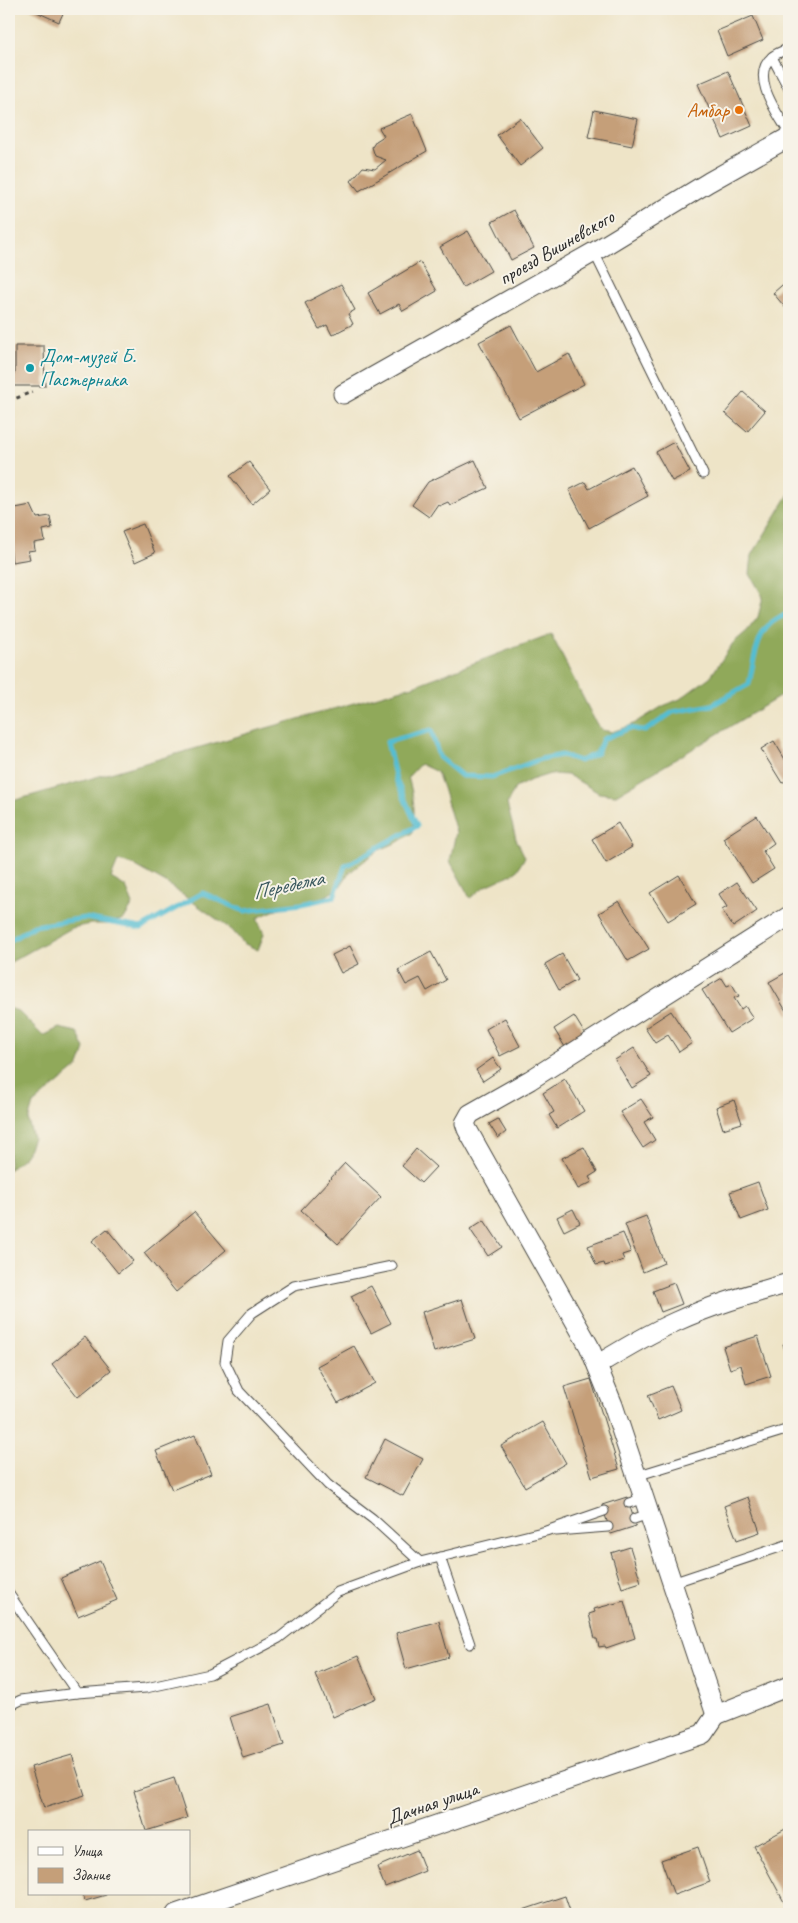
<svg xmlns="http://www.w3.org/2000/svg" width="798" height="1923" font-family="Caveat,sans-serif">
	<rect width="100%" height="100%" fill="#f7f3e8"/>
	<filter id="ink" filterUnits="userSpaceOnUse"><feTurbulence type="fractalNoise" baseFrequency=".02" numOctaves="2"/><feDisplacementMap in="SourceGraphic" scale="10" xChannelSelector="R" yChannelSelector="G"/><feConvolveMatrix kernelMatrix="1 2 1 2 8 2 1 2 1" color-interpolation-filters="sRGB"/></filter>
	<filter id="wash" filterUnits="userSpaceOnUse"><feTurbulence type="fractalNoise" baseFrequency=".0096" numOctaves="4" result="noise"/><feDisplacementMap in="SourceGraphic" scale="20" xChannelSelector="R" yChannelSelector="G"/><feGaussianBlur stdDeviation="1.12" result="paint"/><feColorMatrix in="noise" values="0 0 0 0 0 0 0 0 0 0 0 0 0 0 0 0 0 1.4 0 .05"/><feComposite in="paint" operator="in"/></filter>
	<g filter="url(#wash)">
		<rect width="100%" height="100%" fill="#eee4c7"/>
		<g fill="#90a95a" stroke="#5e6a42">
			<path d="M789,494V691L616,795L599,793L568,775L550,774L531,780L515,788L507,804L516,839L525,857L516,872L484,887L470,898L450,861L456,832L443,788L437,772L420,764L408,777C414,797 416,812 412,833L398,842L377,851L349,873L339,888L324,897L273,911L257,918L264,934L258,950L243,943L232,930L166,883L134,865L118,861L111,878L126,887L133,904L124,919L107,924H90L72,928L9,963V802L413,686L551,634L596,723L602,730L612,732L632,725L663,706L680,699L711,676L733,643L747,631L758,617L763,597L750,574L752,555Z"/>
			<path d="M9,1008L18,1011L43,1036L59,1028L77,1032L85,1049L79,1066L33,1104L28,1121L33,1138L26,1155L9,1170Z"/>
		</g>
		<g fill="none" stroke-linecap="round" stroke-linejoin="round">
			<path stroke="#55bdd2" stroke-width="5" d="M9,941L34,926L85,918L141,928L203,893L244,911L301,904L334,897L345,866L417,826L396,780L387,742L431,730L439,757L462,776L492,777L541,759L562,755L580,761L597,753L603,739L630,728L645,731L673,712L712,705L749,684C755,655 756,622 789,614"/>
		</g>
		<g id="blocks">
			<g fill="#c59f79">
				<path d="M30,9H65L59,22Z"/>
				<path d="M753,16L763,40L727,56L717,31Z"/>
				<path d="M728,71L752,126L723,139L698,84Z"/>
				<path d="M594,110L638,119L632,146L588,137Z"/>
				<path d="M412,114L427,151L359,191L351,181L363,167L375,169L386,160L375,156L372,147L376,141L384,136L379,128Z"/>
				<path d="M520,118L543,148L520,166L497,135Z"/>
				<path d="M514,210L534,248L511,260L492,222Z"/>
				<path d="M468,231L491,271L463,287L440,247Z"/>
				<path d="M420,262L437,291L403,311L399,304L380,314L368,293Z"/>
				<path d="M789,279V312L773,293Z"/>
				<path d="M341,284L355,310L348,314L353,324L332,335L327,325L319,329L305,303Z"/>
				<path d="M511,325L536,372L569,354L584,384L519,418L479,342Z"/>
				<path d="M15,346H44L45,386H9V373H15Z"/>
				<path d="M743,392L765,411L747,432L725,413Z"/>
				<path d="M674,442L690,472L672,481L656,452Z"/>
				<path d="M475,460L488,488L450,505L448,502L439,506L438,504L429,517L412,505L428,482Z"/>
				<path d="M249,462L270,489L252,504L230,476Z"/>
				<path d="M632,466L648,496L589,528L569,490L585,482L589,489Z"/>
				<path d="M31,505L37,518L50,516L52,528L43,530L45,541L34,543L35,550L28,551L30,559L12,562L9,539V519L11,518L10,509Z"/>
				<path d="M143,524L155,553L135,562L122,532Z"/>
				<path d="M774,741L789,766V778L782,783L761,749Z"/>
				<path d="M757,816L774,843L763,851L774,869L752,883L723,838Z"/>
				<path d="M618,823L632,847L606,863L592,839Z"/>
				<path d="M679,875L696,904L668,921L650,893Z"/>
				<path d="M737,882L757,911L733,927L722,910L727,907L719,894Z"/>
				<path d="M619,901L649,949L628,961L599,913Z"/>
				<path d="M350,946L359,964L341,973L332,955Z"/>
				<path d="M431,952L446,980L427,991L420,978L406,985L398,970Z"/>
				<path d="M562,954L577,980L559,990L545,964Z"/>
				<path d="M785,973L789,979V1016L769,982Z"/>
				<path d="M722,978L727,986L732,984L739,996L734,998L741,1009L745,1006L753,1018L729,1033L702,990Z"/>
				<path d="M671,1011L692,1043L679,1052L668,1035L655,1043L645,1028Z"/>
				<path d="M574,1016L585,1034L565,1047L554,1029Z"/>
				<path d="M505,1018L520,1046L500,1056L486,1029Z"/>
				<path d="M634,1048L651,1076L632,1088L615,1060Z"/>
				<path d="M493,1058L501,1069L483,1081L476,1070Z"/>
				<path d="M565,1079L584,1111L557,1128L549,1115L554,1112L543,1093Z"/>
				<path d="M641,1099L653,1117L644,1122L655,1140L643,1148L620,1112Z"/>
				<path d="M734,1100L742,1123L723,1129L716,1107Z"/>
				<path d="M498,1119L506,1132L498,1138L489,1124Z"/>
				<path d="M584,1147L597,1172L589,1177L592,1182L578,1189L562,1158Z"/>
				<path d="M416,1149L436,1167L421,1183L402,1166Z"/>
				<path d="M345,1163L381,1197L338,1244L301,1210Z"/>
				<path d="M758,1182L768,1210L741,1220L730,1192Z"/>
				<path d="M573,1209L580,1223L564,1231L557,1217Z"/>
				<path d="M194,1212L226,1250L176,1292L144,1253Z"/>
				<path d="M646,1216L664,1263L643,1272L625,1224Z"/>
				<path d="M484,1220L502,1247L488,1256L470,1229Z"/>
				<path d="M107,1229L133,1261L118,1273L92,1241Z"/>
				<path d="M623,1233L631,1252L622,1255L624,1260L605,1266L604,1263L596,1265L588,1246Z"/>
				<path d="M674,1283L682,1304L661,1312L653,1291Z"/>
				<path d="M371,1286L391,1323L371,1333L351,1296Z"/>
				<path d="M462,1299L475,1339L434,1352L422,1312Z"/>
				<path d="M758,1336L771,1376L746,1384L741,1365L730,1369L723,1347Z"/>
				<path d="M85,1337L111,1370L78,1397L52,1364Z"/>
				<path d="M789,1342V1364L783,1344Z"/>
				<path d="M354,1346L375,1383L338,1403L317,1366Z"/>
				<path d="M591,1379L619,1469L592,1477L564,1387Z"/>
				<path d="M671,1386L681,1410L658,1420L648,1395Z"/>
				<path d="M543,1422L566,1463L525,1487L501,1446Z"/>
				<path d="M195,1435L211,1474L172,1490L156,1451Z"/>
				<path d="M385,1439L423,1459L403,1496L366,1477Z"/>
				<path d="M627,1497L636,1526L611,1534L602,1505Z"/>
				<path d="M748,1497L760,1532L737,1540L724,1506Z"/>
				<path d="M630,1547L641,1582L622,1588L611,1553Z"/>
				<path d="M100,1561L117,1600L78,1616L61,1578Z"/>
				<path d="M624,1601L635,1638L606,1648L605,1646L599,1647L597,1639H595L589,1614L595,1612L594,1609Z"/>
				<path d="M439,1621L449,1657L406,1669L396,1633Z"/>
				<path d="M358,1656L376,1698L333,1717L315,1674Z"/>
				<path d="M271,1704L284,1745L243,1758L230,1717Z"/>
				<path d="M72,1755L85,1795L44,1808L31,1767Z"/>
				<path d="M174,1778L187,1818L146,1831L134,1791Z"/>
				<path d="M789,1827V1899L784,1902L754,1846Z"/>
				<path d="M698,1847L710,1882L674,1895L661,1860Z"/>
				<path d="M417,1850L425,1871L385,1887L377,1867Z"/>
				<path d="M83,1894H106V1895L85,1901Z"/>
				<path d="M565,1896L571,1914H525L523,1910Z"/>
			</g>
		</g>
	</g>
	<g filter="url(#ink)">
		<use href="#blocks" fill-opacity="0" stroke="#484742" stroke-width="1"/>
		<g fill="none" stroke-linecap="round" stroke-linejoin="round">
			<defs>
				<g id="lane">
					<path d="M789,48C784,51 776,53 772,57C749,76 778,114 789,133"/>
					<path d="M772,57L789,89"/>
					<path d="M594,252L703,474"/>
					<path d="M392,1266L294,1286L252,1313L228,1341L225,1362L239,1391L328,1485L373,1519L420,1562"/>
					<path d="M636,1476L789,1429"/>
					<path d="M629,1503L644,1498"/>
					<path d="M634,1519L649,1514"/>
					<path d="M556,1531L608,1527"/>
					<path d="M440,1557L470,1644"/>
					<path d="M672,1583L789,1544"/>
					<path d="M9,1594L77,1693"/>
					<path d="M9,1706L21,1700L77,1693L146,1688L210,1674L279,1638L338,1592L420,1562L546,1531L604,1511"/>
				</g>
				<g id="street">
					<path d="M343,394L594,252L709,182L789,137"/>
					<path d="M597,1365C623,1349 648,1334 675,1322C712,1305 751,1294 789,1283"/>
					<path d="M716,1715L613,1405L589,1346L467,1129L465,1123L470,1114L530,1080L789,916"/>
					<path d="M716,1715L789,1686"/>
					<path d="M176,1914L703,1734L716,1715"/>
				</g>
			</defs>
			<use href="#lane" stroke="#484742" stroke-width="11"/>
			<use href="#street" stroke="#484742" stroke-width="21"/>
			<path stroke="#484742" stroke-width="3" stroke-dasharray="4 4" stroke-linecap="butt" d="M9,401L32,392"/>
			<use href="#lane" stroke="#fff" stroke-width="9"/>
			<use href="#street" stroke="#fff" stroke-width="19"/>
		</g>
	</g>
	<circle fill="#e8710a" stroke="#f7f3e8" stroke-width="2" cx="739" cy="110" r="5"/>
	<circle fill="#0f9aa8" stroke="#f7f3e8" stroke-width="2" cx="30" cy="368" r="5"/>
	<g text-anchor="middle" stroke-width="4" stroke-linejoin="round" paint-order="stroke">
		<g font-size="20" fill="#c56008" stroke="#f7f3e8" text-anchor="end">
			<text x="729" y="117">Амбар</text>
		</g>
		<g font-size="20" fill="#2b2b2b" stroke="#f7f3e8">
			<text transform="translate(556 247) rotate(-30)" y="7">проезд Вишневского</text>
			<text transform="translate(432 1803) rotate(-19)" y="7">Дачная улица</text>
		</g>
		<g font-size="20" fill="#0d838f" stroke="#f7f3e8" text-anchor="start">
			<text x="40" y="363">Дом-музей Б.<tspan x="40" dy="23">Пастернака</tspan></text>
		</g>
		<g font-size="21" font-style="italic" fill="#38575d" stroke="#f7f3e8">
			<text transform="translate(288 885) rotate(-12)" y="7">Переделка</text>
		</g>
	</g>
	<rect width="798" height="1923" fill="none" stroke="#f7f3e8" stroke-width="30"/>
	<rect x="28" y="1830" width="162" height="65" fill="#f7f3e8" stroke="#a5a39c"/>
	<rect x="38" y="1847" width="25" height="8" fill="#ffffff" stroke="#a5a39c"/>
	<text x="72" y="1856" font-size="15" fill="#2b2b2b">Улица</text>
	<rect x="38" y="1868" width="25" height="15" fill="#c59f79" stroke="#a5a39c"/>
	<text x="72" y="1880" font-size="15" fill="#2b2b2b">Здание</text>
</svg>
